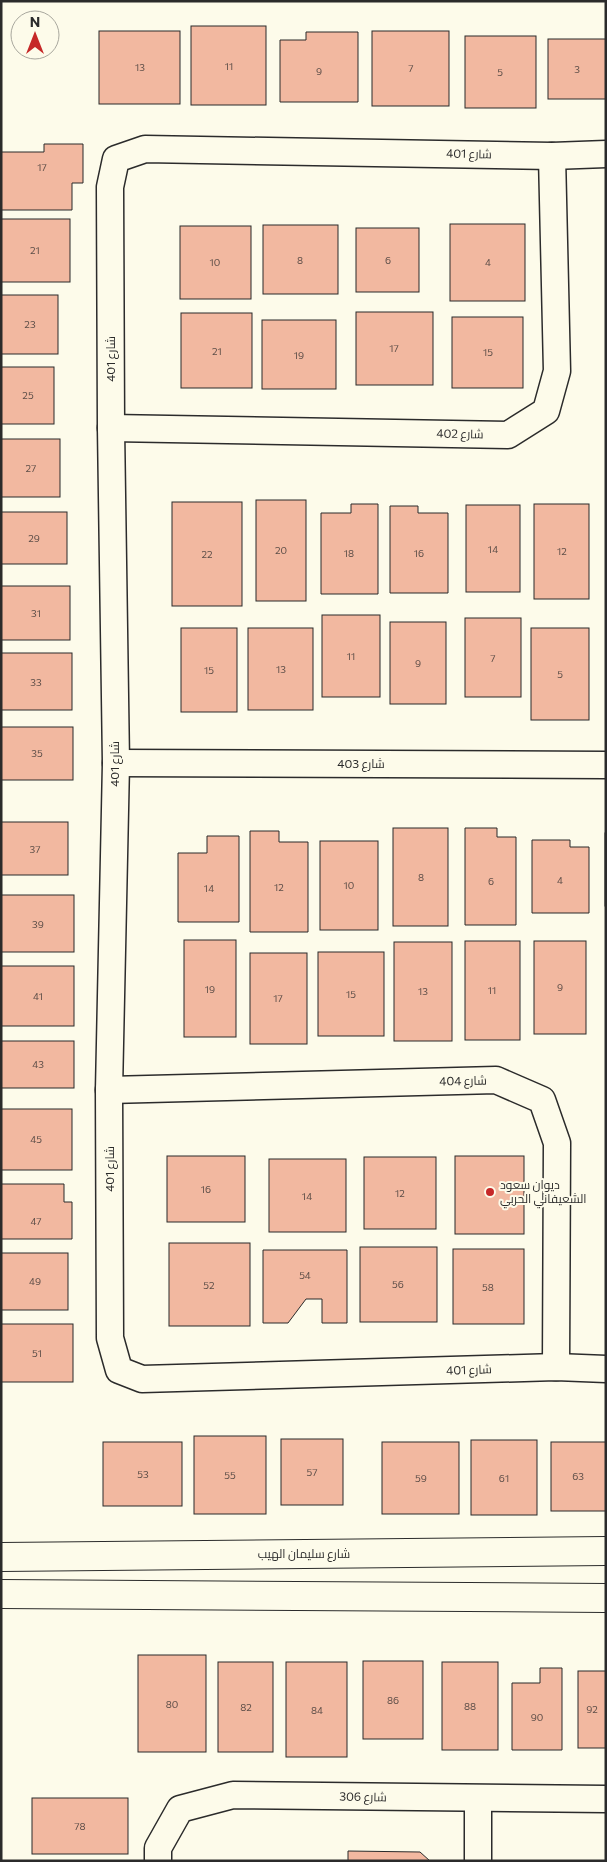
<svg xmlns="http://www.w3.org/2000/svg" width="607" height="1862" font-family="Commissioner,Cairo,sans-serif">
	<rect width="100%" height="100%" fill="#fdfbea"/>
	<g fill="#f2b8a0" stroke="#2b2b2b">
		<rect x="191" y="26" width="75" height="79"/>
		<rect x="99" y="31" width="81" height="73"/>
		<rect x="372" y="31" width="77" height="75"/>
		<path d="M306,32H358V102H280V40H306Z"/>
		<rect x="465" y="36" width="71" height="72"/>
		<rect x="548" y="39" width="58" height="60"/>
		<path d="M44,144H83V183H72V210H1V152H44Z"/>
		<rect x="1" y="219" width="69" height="63"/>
		<rect x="450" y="224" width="75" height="77"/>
		<rect x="263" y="225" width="75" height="69"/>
		<rect x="180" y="226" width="71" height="73"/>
		<rect x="356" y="228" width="63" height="64"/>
		<rect x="1" y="295" width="57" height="59"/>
		<rect x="356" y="312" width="77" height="73"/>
		<rect x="181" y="313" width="71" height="75"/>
		<rect x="452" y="317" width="71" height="71"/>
		<rect x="262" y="320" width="74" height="69"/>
		<rect x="1" y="367" width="53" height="57"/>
		<rect x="1" y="439" width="59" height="58"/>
		<rect x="256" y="500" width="50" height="101"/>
		<rect x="172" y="502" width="70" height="104"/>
		<path d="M351,504H378V594H321V513H351Z"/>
		<rect x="534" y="504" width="55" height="95"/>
		<rect x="466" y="505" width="54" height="87"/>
		<path d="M390,506H418V513H448V593H390Z"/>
		<rect x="1" y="512" width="66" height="52"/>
		<rect x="1" y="586" width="69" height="54"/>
		<rect x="322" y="615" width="58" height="82"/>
		<rect x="465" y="618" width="56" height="79"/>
		<rect x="390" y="622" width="56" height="82"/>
		<rect x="181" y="628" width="56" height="84"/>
		<rect x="248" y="628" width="65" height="82"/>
		<rect x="531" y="628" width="58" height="92"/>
		<rect x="1" y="653" width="71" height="57"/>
		<rect x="1" y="727" width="72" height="53"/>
		<rect x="1" y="822" width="67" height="53"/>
		<rect x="393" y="828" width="55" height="98"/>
		<path d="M465,828H497V837H516V925H465Z"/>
		<path d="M250,831H279V842H308V932H250Z"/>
		<rect x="605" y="833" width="1" height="73"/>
		<path d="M207,836H239V922H178V853H207Z"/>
		<path d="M532,840H570V847H589V913H532Z"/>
		<rect x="320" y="841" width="58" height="89"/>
		<rect x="1" y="895" width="73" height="57"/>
		<rect x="184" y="940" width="52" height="97"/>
		<rect x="465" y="941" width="55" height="99"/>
		<rect x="534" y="941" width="52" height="93"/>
		<rect x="394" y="942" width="58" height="99"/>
		<rect x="318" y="952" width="66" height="84"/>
		<rect x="250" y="953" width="57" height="91"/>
		<rect x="1" y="966" width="73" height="60"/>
		<rect x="1" y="1041" width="73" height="47"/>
		<rect x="1" y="1109" width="71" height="61"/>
		<rect x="167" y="1156" width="78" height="66"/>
		<rect x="455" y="1156" width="69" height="78"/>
		<rect x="364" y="1157" width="72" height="72"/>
		<rect x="269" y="1159" width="77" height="73"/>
		<path d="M1,1184H64V1202H72V1239H1Z"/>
		<rect x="169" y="1243" width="81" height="83"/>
		<rect x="360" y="1247" width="77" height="75"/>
		<rect x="453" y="1249" width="71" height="75"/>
		<path d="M263,1250H347V1323H322V1299H306L288,1323H263Z"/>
		<rect x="1" y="1253" width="67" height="57"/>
		<rect x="1" y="1324" width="72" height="58"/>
		<rect x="194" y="1436" width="72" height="78"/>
		<rect x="281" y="1439" width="62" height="66"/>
		<rect x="471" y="1440" width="66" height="75"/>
		<rect x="103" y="1442" width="79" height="64"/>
		<rect x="382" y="1442" width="77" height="72"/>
		<rect x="551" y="1442" width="55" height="69"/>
		<rect x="138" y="1655" width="68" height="97"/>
		<rect x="363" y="1661" width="60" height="78"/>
		<rect x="218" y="1662" width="55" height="90"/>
		<rect x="286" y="1662" width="61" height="95"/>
		<rect x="442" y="1662" width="56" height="88"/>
		<path d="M540,1668H562V1750H512V1683H540Z"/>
		<rect x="578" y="1671" width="28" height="77"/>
		<rect x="32" y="1798" width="96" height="56"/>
		<path d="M348,1851L420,1852L430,1861H348Z"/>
	</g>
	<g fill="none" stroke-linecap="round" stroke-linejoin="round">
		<defs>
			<g id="street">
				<path d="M606,154L552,156L145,149L116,159L110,187L111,428L116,763L109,1090L110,1338L119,1370L142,1379L556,1367L606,1369"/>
				<path d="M111,428L508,435L546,411L557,371L552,156"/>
				<path d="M116,763L606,765"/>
				<path d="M109,1090L496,1080L542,1100L557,1143L556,1367"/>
				<path d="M158,1861V1848L180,1809L233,1795L606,1799"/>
				<path d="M478,1861V1799"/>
			</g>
			<g id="secondary">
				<path d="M1,1557L606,1551"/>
				<path d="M1,1594L606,1598"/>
			</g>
		</defs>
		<use href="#street" stroke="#2b2b2b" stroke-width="29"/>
		<use href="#secondary" stroke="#2b2b2b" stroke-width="30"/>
		<use href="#street" stroke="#fdfbea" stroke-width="26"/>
		<use href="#secondary" stroke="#fdfbea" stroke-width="28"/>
	</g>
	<circle fill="#c62828" stroke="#fdfbea" stroke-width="2" cx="490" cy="1192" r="5"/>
	<g text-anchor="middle" stroke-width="4" stroke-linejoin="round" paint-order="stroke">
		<g font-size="10" fill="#5d4e48">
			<text x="229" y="70">11</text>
			<text x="140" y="71">13</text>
			<text x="411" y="72">7</text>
			<text x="577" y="73">3</text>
			<text x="319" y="75">9</text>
			<text x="500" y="76">5</text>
			<text x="42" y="171">17</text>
			<text x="35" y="254">21</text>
			<text x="300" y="264">8</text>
			<text x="388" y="264">6</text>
			<text x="215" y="266">10</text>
			<text x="488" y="266">4</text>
			<text x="30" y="328">23</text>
			<text x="394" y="352">17</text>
			<text x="217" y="355">21</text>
			<text x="488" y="356">15</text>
			<text x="299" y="359">19</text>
			<text x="28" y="399">25</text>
			<text x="31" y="472">27</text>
			<text x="34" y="542">29</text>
			<text x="493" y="553">14</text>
			<text x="281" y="554">20</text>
			<text x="562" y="555">12</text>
			<text x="349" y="557">18</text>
			<text x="419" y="557">16</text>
			<text x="207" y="558">22</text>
			<text x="36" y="617">31</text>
			<text x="351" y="660">11</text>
			<text x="493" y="662">7</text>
			<text x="418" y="667">9</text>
			<text x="281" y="673">13</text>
			<text x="209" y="674">15</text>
			<text x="560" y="678">5</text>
			<text x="36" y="686">33</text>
			<text x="37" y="757">35</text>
			<text x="35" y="853">37</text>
			<text x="421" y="881">8</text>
			<text x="560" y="884">4</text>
			<text x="491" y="885">6</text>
			<text x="349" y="889">10</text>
			<text x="279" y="891">12</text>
			<text x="209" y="892">14</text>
			<text x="38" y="928">39</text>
			<text x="560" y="991">9</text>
			<text x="210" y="993">19</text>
			<text x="492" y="994">11</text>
			<text x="423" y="995">13</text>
			<text x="351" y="998">15</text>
			<text x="38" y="1000">41</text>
			<text x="278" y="1002">17</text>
			<text x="38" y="1068">43</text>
			<text x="36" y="1143">45</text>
			<text x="206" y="1193">16</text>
			<text x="400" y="1197">12</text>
			<text x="307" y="1200">14</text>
			<text x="36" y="1225">47</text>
			<text x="305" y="1279">54</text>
			<text x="35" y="1285">49</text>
			<text x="398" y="1288">56</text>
			<text x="209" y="1289">52</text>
			<text x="488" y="1291">58</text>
			<text x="37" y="1357">51</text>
			<text x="312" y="1476">57</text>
			<text x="143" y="1478">53</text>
			<text x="230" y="1479">55</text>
			<text x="578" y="1480">63</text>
			<text x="421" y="1482">59</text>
			<text x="504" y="1482">61</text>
			<text x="393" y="1704">86</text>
			<text x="172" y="1708">80</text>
			<text x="470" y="1710">88</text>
			<text x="246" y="1711">82</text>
			<text x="592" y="1713">92</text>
			<text x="317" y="1714">84</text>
			<text x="537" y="1721">90</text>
			<text x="80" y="1830">78</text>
		</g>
		<g font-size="12" fill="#2b2b2b" stroke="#fdfbea">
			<text transform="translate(469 154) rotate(1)" y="4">شارع 401</text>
			<text transform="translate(111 359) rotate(-90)" y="4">شارع 401</text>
			<text transform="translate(460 434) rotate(1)" y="4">شارع 402</text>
			<text transform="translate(115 764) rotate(-90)" y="4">شارع 401</text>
			<text x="361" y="768">شارع 403</text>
			<text transform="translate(463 1081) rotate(-1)" y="4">شارع 404</text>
			<text transform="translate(110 1169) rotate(-90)" y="4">شارع 401</text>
			<text transform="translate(469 1370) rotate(-2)" y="4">شارع 401</text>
			<text x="304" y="1558">شارع سليمان الهيب</text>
			<text transform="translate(363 1797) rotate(1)" y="4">شارع 306</text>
		</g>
		<g font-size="12" fill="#2b2b2b" stroke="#fdfbea" text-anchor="start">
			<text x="500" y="1189">ديوان سعود<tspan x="500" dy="14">الشعيفاني الحربي</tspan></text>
		</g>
	</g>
	<rect width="607" height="1862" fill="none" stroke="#2b2b2b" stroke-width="5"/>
	<g transform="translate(35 35)"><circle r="24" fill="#fdfbea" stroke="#a9a89e"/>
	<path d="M0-4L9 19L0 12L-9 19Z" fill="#c62828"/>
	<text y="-8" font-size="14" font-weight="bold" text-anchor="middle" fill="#2b2b2b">N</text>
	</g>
</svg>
